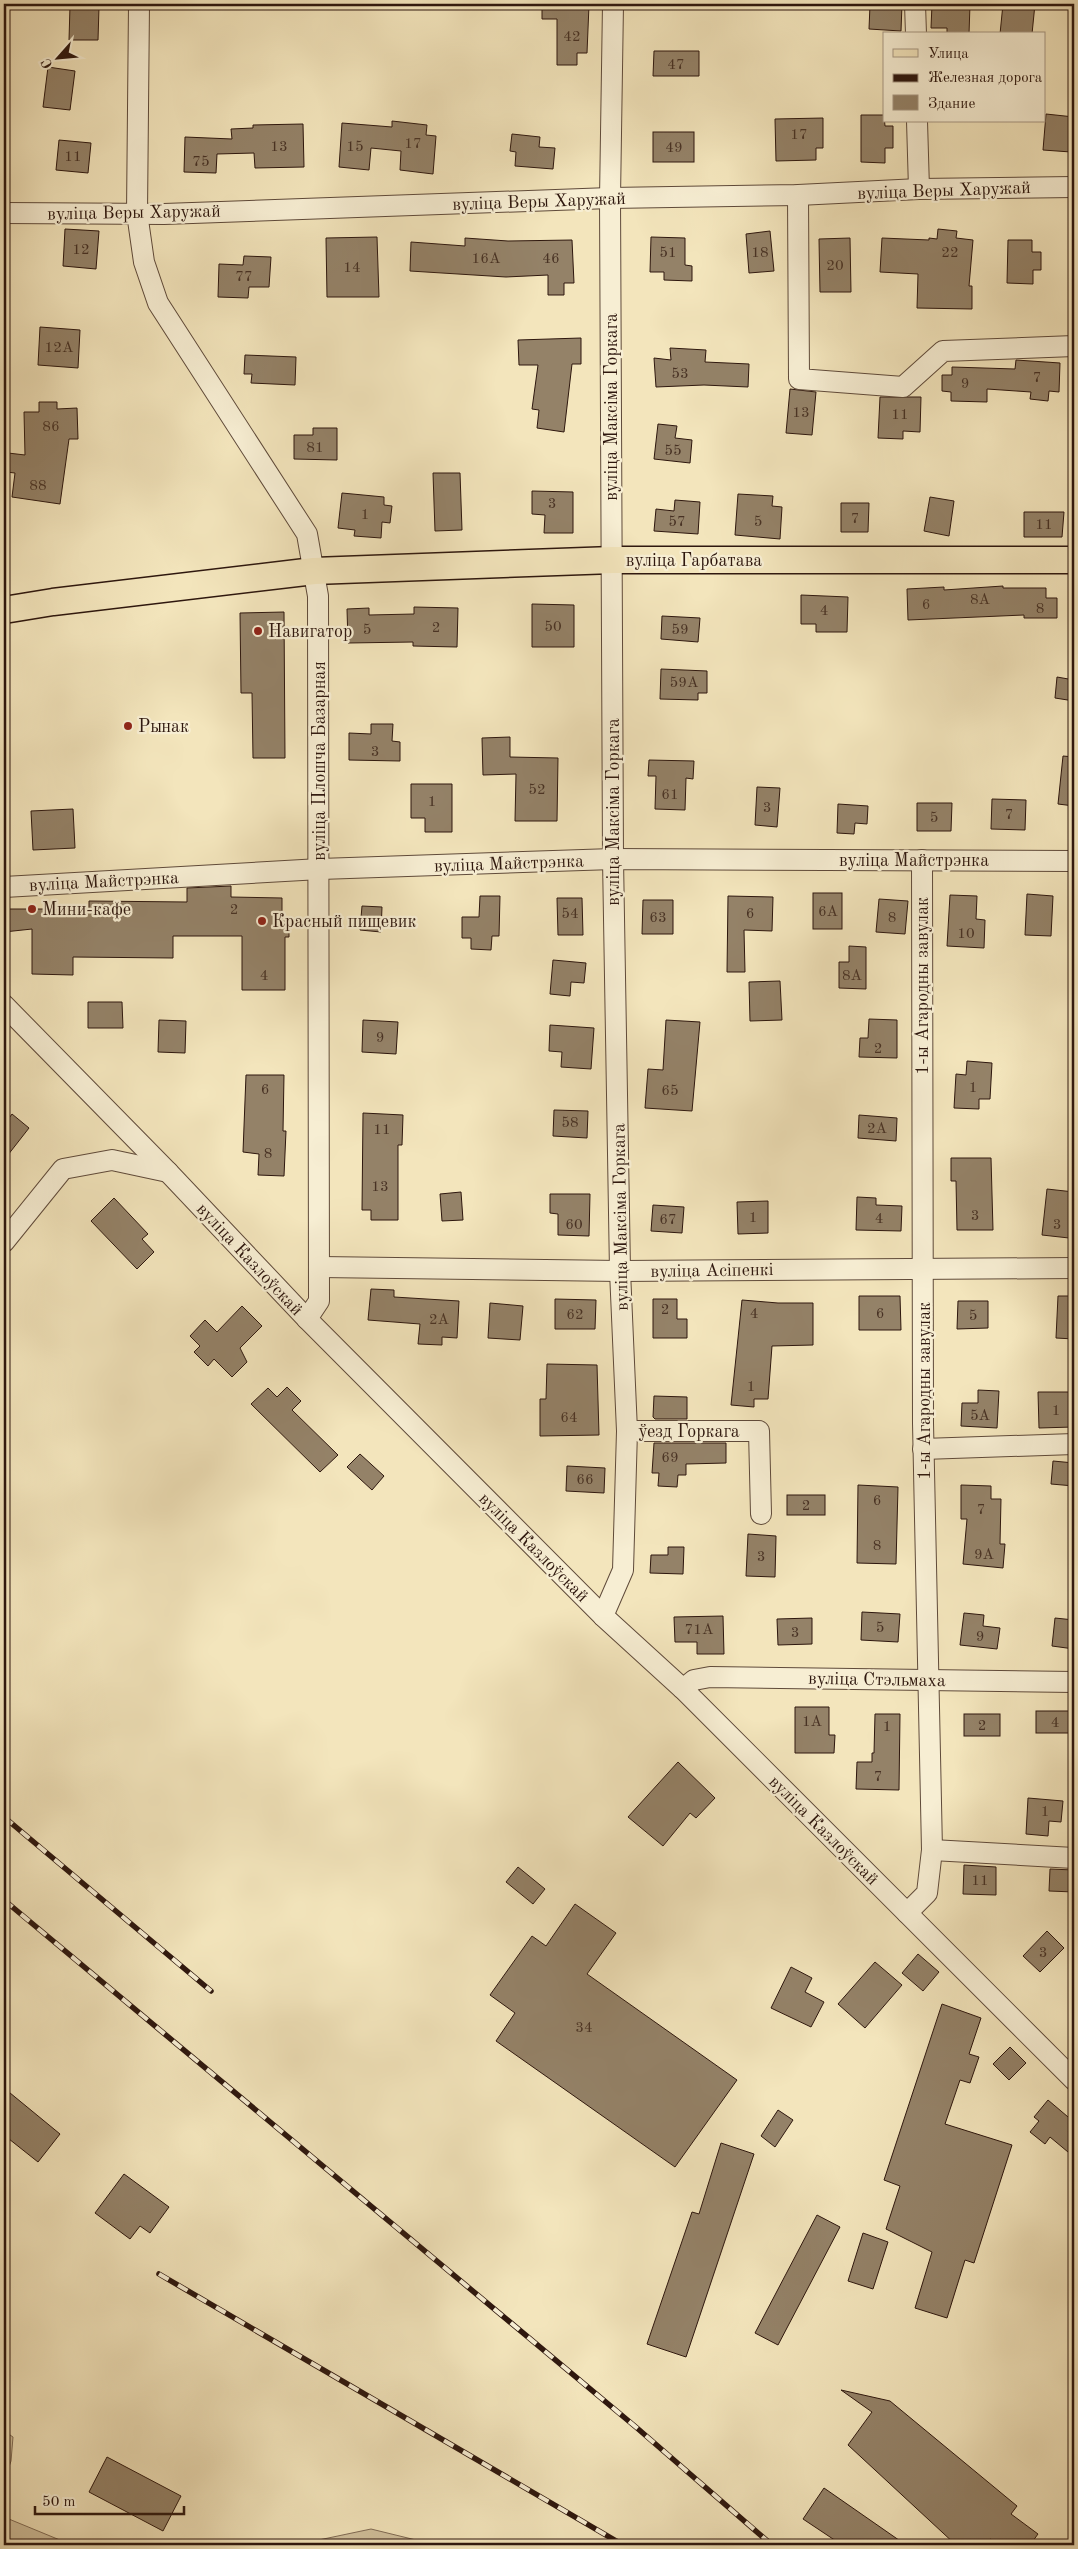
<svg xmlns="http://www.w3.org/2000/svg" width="1078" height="2549" font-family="'Old Standard TT',serif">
	<rect width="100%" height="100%" fill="#f3e5bc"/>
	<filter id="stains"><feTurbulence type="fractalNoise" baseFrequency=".004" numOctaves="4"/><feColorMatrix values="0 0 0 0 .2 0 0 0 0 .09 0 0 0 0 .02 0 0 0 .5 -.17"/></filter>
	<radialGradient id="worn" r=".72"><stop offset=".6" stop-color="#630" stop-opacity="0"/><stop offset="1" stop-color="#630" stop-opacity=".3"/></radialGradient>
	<g fill="#d2c29e" stroke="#806c56">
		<path d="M4,2431L13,2437L11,2461L4,2481Z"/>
		<path d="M4,2517L72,2545H4Z"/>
		<path d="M371,2529L420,2541L427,2545H295Z"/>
	</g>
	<g fill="#948268" stroke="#2e170e">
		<path d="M542,4L589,5L587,53H577V65H557V19H542Z"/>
		<path d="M902,4L901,31L869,29L870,5Z"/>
		<path d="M932,4H970L969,34H947V28H931Z"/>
		<path d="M1003,4H1035L1032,34H1000Z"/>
		<path d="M70,6L99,7L98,40H69Z"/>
		<path d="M654,51H699V76H653Z"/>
		<path d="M48,67L75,71L70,110L43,107Z"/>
		<path d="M1046,114L1074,117L1071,152L1043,150Z"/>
		<path d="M861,115H884L885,126H893V148H885V163L861,162Z"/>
		<path d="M823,118V148H816V160L776,161L775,119Z"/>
		<path d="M392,121L427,125L426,135L436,136L433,174L400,170L401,151L371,148L369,170L339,167L342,123L392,127Z"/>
		<path d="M303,124L304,167L255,168L254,153L217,154L216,173L184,172L185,137L232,139L231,129L253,128V125Z"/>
		<rect x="653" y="132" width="41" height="30"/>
		<path d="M512,134L540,137L539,147L555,148L553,169L515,166L516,152L510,151Z"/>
		<path d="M59,140L91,143L88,173L56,170Z"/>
		<path d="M65,229L99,231L96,269L63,266Z"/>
		<path d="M938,229L957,231L956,238L973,240L969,286H972V309L917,308L918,274L880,272L882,238L929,240V238L937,239Z"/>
		<path d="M770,231L774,271L749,273L746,234Z"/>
		<path d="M377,237L379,297H327L326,238Z"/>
		<path d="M651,237L685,238V265L692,266V281L664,280V272H650Z"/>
		<path d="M465,238L508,241L572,240L574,283H564V295H548V275L506,277L410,271L411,242L465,246Z"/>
		<path d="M850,238L851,292H820L819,239Z"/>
		<path d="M1008,240H1032V252H1041V270H1033V284L1007,283Z"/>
		<path d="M244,256L271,257L269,287H249L248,298L218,297L219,264L243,265Z"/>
		<path d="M40,327L80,330L78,368L38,365Z"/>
		<path d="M581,338V364H572L564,432L537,428L539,410L532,409L538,365H519L518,340Z"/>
		<path d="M670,348L706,350L705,362L749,364L748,387L704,385L656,387L654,358L671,360Z"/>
		<path d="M245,355L296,357L295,385L251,383L252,374H244Z"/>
		<path d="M1016,360L1060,363L1059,392L1049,391L1048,401L1030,399L1031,392L987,389V402L951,401V392L942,391V375H952V367L1015,369Z"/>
		<path d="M790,389L816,392L812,435L786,433Z"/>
		<path d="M880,397H921L920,432L903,431V439L878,438Z"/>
		<path d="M39,402H57V409L77,408L78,439H69L60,504L12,497L15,473L6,472L8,453L25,455L24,412H39Z"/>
		<path d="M658,424L677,426L675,438L692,440L690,463L654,459Z"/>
		<path d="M313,428H337V460L294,459V435H313Z"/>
		<path d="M433,473H460L462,530L435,531Z"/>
		<path d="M532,491L573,492V533H544L545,515L532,514Z"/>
		<path d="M342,493L384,497V505L392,506L390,523L382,522L381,538L354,536L355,530L338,528Z"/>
		<path d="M738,494L773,496L772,506L782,507L780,539L735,535Z"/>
		<path d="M930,497L954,501L949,536L924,531Z"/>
		<path d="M675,500L700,502L698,534L654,531L656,509L674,511Z"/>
		<path d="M841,503H869L868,532H841Z"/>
		<path d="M1024,512H1064L1062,537H1024Z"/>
		<path d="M1003,586V588H1046V598H1057V618H1024V615L908,620L907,589L944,587V590Z"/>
		<path d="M801,595L848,597L847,632H816V624H801Z"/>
		<path d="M532,604L574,605V647H532Z"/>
		<path d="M414,607L458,608L457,647L413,646V642L348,643L347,609L369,608V615L414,614Z"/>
		<path d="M284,612L285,758H253L252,693H241L240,613Z"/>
		<path d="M662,616L700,618L698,642L661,639Z"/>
		<path d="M661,669L707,671V693H698V700L660,699Z"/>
		<path d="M1057,677L1074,680V701L1055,698Z"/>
		<path d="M371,724H393L392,741L400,742V761L349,760V733L371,734Z"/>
		<path d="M510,737V757L558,758L557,821H515L516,774L483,775L482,738Z"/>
		<path d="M1063,756L1074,757V806L1058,804Z"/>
		<path d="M649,760L694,761L693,779L686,778L685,810L655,809L656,776H648Z"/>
		<path d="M411,784H452V832H425V818H411Z"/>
		<path d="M757,787L780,788L777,827L755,825Z"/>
		<path d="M992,799L1026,800L1025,830L991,829Z"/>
		<path d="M917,803H952L951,831H917Z"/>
		<path d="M838,804L868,806L867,824L855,823L854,834L837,833Z"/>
		<path d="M73,809L75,848L33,850L31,811Z"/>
		<path d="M231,886V897L282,898V921H289V937H285V990H242V936H173V958L73,957V975L32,974V929L4,932V909H89V901L187,902V888Z"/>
		<rect x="813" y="893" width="29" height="36"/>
		<path d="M1027,894L1053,896L1051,936L1025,935Z"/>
		<path d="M950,895L977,896L976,919L985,920L984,948L947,946Z"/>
		<path d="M480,896H500L499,936H492L491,950L471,949V938H462V917H479Z"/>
		<path d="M728,896L773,897L772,931L744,930L745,972H727Z"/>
		<path d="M557,898H582L583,935H558Z"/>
		<path d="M879,899L908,901L905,934L876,932Z"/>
		<path d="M643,900H673V934H642Z"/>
		<path d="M362,906L382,907L381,932L360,930Z"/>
		<path d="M849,946L866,947V989L839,988V962H849Z"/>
		<path d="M553,960L586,963L584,983L571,982L570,996L550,994Z"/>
		<path d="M780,981L782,1020L750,1021L749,982Z"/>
		<path d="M88,1002H122L123,1028H88Z"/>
		<path d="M869,1019L897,1020V1058L859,1057L860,1038H868Z"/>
		<path d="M159,1020L186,1021L185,1053L158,1052Z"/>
		<path d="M363,1020L398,1022L396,1054L362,1052Z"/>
		<path d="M666,1020L700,1022L692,1111L645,1108L648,1069L663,1070Z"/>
		<path d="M550,1025L594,1028L591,1069L561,1067L562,1052L549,1051Z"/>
		<path d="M967,1061L992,1063L990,1099H979V1109L954,1108L956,1074L966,1075Z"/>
		<path d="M246,1075H284L283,1131H286L284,1176L258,1175L259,1154L243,1152Z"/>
		<path d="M554,1110L588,1111L587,1138L553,1136Z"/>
		<path d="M363,1113L403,1115L402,1145H398V1220H371V1210H362Z"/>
		<path d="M12,1114L29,1128L4,1160V1125Z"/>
		<path d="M859,1115L897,1118L896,1141L858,1138Z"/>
		<path d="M951,1158H991L993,1230H957L956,1181H951Z"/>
		<path d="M1047,1189L1074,1192V1213L1071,1212L1069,1238L1042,1235Z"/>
		<path d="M461,1192L463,1220L442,1221L440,1194Z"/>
		<path d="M550,1194H590L589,1236L558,1235V1214L550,1213Z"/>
		<path d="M857,1197L876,1198V1205L902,1206L901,1231L856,1230Z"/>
		<path d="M114,1198L148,1234L142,1239L154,1252L137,1269L91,1221Z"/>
		<path d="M768,1201V1233L738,1234L737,1202Z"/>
		<path d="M653,1205L684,1207L682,1233L651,1231Z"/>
		<path d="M371,1289L394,1290V1297L459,1301L457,1338L442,1337V1345L418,1344L420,1324L368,1320Z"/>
		<path d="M859,1296H900L901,1330H859Z"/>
		<path d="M1058,1296H1074V1339L1056,1338Z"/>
		<path d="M555,1299L596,1300L595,1329H555Z"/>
		<path d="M653,1299H677V1319H687V1338H653Z"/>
		<path d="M742,1300L778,1303H813V1345L772,1346L768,1399H754V1407L731,1405Z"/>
		<path d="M958,1301H988V1328L957,1329Z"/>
		<path d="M490,1303L523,1306L520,1340L488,1338Z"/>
		<path d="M242,1306L262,1326L240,1348L247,1362L232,1377L214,1359L208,1366L194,1352L200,1346L190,1336L205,1320L217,1332Z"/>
		<path d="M547,1364L597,1365L599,1435L540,1436V1399H546Z"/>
		<path d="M287,1387L301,1401L292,1410L338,1455L320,1472L251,1404L268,1388L277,1397Z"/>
		<path d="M978,1390L999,1391L997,1428L961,1426L962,1403H978Z"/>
		<path d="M1038,1392H1073V1427L1039,1428Z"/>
		<path d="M654,1396L687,1397V1419H655L653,1417Z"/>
		<path d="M654,1443H726V1463L686,1464V1475H678L677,1487L658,1486L659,1473H652Z"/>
		<path d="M360,1454L384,1476L372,1490L347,1467Z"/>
		<path d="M1053,1461L1074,1463V1486L1051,1484Z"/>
		<path d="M567,1466L605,1468L604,1493L566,1491Z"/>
		<path d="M858,1485L898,1487L896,1564L857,1563Z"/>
		<path d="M961,1485L991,1486V1499H1001L1000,1544H1005L1003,1568L963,1564L967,1519H961Z"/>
		<rect x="787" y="1495" width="38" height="20"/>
		<path d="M748,1534L776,1536L775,1577L746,1576Z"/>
		<path d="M668,1547H684L683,1574L650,1573L651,1555H668Z"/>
		<path d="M862,1612L900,1614L898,1642L861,1640Z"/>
		<path d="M964,1613L984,1615L983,1626L1000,1628L997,1649L960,1645Z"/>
		<path d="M723,1616L724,1654H697V1642H675L674,1617Z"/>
		<path d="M812,1618V1644L778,1645L777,1619Z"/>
		<path d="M1055,1618L1074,1620V1649L1052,1646Z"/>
		<path d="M795,1707H829V1735H835L834,1753H795Z"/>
		<rect x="1036" y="1711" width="37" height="22"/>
		<path d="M875,1714H900L899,1790L856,1789L857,1762H872V1753H874Z"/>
		<rect x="964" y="1714" width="36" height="22"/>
		<path d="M678,1762L715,1798L696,1818L690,1813L663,1846L628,1817Z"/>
		<path d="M1028,1798L1063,1801L1061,1822L1049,1821L1048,1836L1026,1834Z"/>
		<path d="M964,1865L996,1867V1895L963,1894Z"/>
		<path d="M518,1867L545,1889L533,1904L506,1882Z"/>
		<path d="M1050,1869L1074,1870V1892L1049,1891Z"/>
		<path d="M575,1904L616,1933L587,1974L737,2080L675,2167L496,2041L515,2013L490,1995L532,1936L546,1946Z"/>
		<path d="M1047,1931L1064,1948L1040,1972L1023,1956Z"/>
		<path d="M918,1954L939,1972L923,1991L902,1973Z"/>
		<path d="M875,1962L902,1985L865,2028L838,2004Z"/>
		<path d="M791,1967L812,1978L805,1992L824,2002L811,2027L771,2008Z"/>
		<path d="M942,2004L981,2018L969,2054L979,2057L970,2083L960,2080L945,2124L1012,2145L974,2263L965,2260L947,2318L915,2308L932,2252L886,2229L900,2186L884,2180Z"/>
		<path d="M1010,2047L1026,2063L1009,2080L993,2064Z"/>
		<path d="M4,2088L60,2134L38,2162L4,2135Z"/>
		<path d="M1048,2100L1074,2122V2157L1050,2137L1045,2144L1030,2132L1039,2121L1034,2117Z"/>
		<path d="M778,2110L793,2120L775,2147L761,2136Z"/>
		<path d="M721,2143L754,2154L686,2357L647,2344L692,2212L699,2214Z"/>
		<path d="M124,2174L169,2207L150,2233L140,2226L130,2239L95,2213Z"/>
		<path d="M817,2215L840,2227L778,2345L755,2333Z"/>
		<path d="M863,2233L888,2242L873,2289L848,2281Z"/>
		<path d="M841,2390L890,2401L1017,2506L1011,2514L1038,2534L1030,2545H1002L990,2539L984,2545H956L848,2445L872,2412Z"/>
		<path d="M107,2457L181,2496L163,2531L89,2492Z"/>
		<path d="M824,2488L906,2545H842L803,2519Z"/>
	</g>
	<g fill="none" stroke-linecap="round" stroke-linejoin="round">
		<defs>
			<g id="minor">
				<path d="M139,4L137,213L144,262L158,303L307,534L318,596L319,1301L307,1319"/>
				<path d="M915,4L916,34"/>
				<path d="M917,121L919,189"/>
				<path d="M798,195L799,379L903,387L943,351L1074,346"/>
				<path d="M4,213L164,214L610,198L798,195L919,189L1074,187"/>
				<path d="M4,887L320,869L613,859L1074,861"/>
				<path d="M4,1005L168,1172L307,1319L603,1616L683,1689L1074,2080"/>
				<path d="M4,1242L63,1169L112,1160L168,1172"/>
				<path d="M320,1267L620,1271L1074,1268"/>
				<path d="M627,1431H759L761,1514"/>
				<path d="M923,1449L1074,1444"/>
				<path d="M603,1616L623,1570L627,1431L620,1271L613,859L610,198L613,4"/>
				<path d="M683,1689L694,1680L710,1677L1074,1682"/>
				<path d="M932,1850L1074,1858"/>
				<path d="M907,1913L927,1893L932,1850L923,1423L922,860"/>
			</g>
			<path id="major" d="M4,610L53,602L314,571L613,560H1074"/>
		</defs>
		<use href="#minor" stroke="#5f4a3a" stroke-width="22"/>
		<use href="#major" stroke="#2e170e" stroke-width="29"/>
		<use href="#minor" stroke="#f7eed3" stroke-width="20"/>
		<use href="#major" stroke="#f3e5bc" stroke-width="26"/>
		<defs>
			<g id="rail">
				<path d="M4,1817L211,1991"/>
				<path d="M4,1900L637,2428L772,2545"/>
				<path d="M159,2274L623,2545"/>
			</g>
		</defs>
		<use href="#rail" stroke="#2e170e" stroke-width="5.5"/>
		<use href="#rail" stroke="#f7eed3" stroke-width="4" stroke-dasharray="11" stroke-linecap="butt"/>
	</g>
	<g fill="#8f2418" stroke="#f7eed3" stroke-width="2">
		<circle cx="258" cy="631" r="5"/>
		<circle cx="128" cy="726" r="5"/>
		<circle cx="32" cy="909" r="5"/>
		<circle cx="262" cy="921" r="5"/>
	</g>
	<g text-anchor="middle" stroke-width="4.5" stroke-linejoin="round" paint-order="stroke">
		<g font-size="15" fill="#483224">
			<text x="572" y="41">42</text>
			<text x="676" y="69">47</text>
			<text x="799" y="139">17</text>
			<text x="413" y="148">17</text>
			<text x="279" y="151">13</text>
			<text x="355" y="151">15</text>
			<text x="674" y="152">49</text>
			<text x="73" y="161">11</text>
			<text x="201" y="166">75</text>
			<text x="81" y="254">12</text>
			<text x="668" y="257">51</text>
			<text x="760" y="257">18</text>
			<text x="950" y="257">22</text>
			<text x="486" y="263">16А</text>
			<text x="551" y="263">46</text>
			<text x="835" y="270">20</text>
			<text x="352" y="272">14</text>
			<text x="244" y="281">77</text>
			<text x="59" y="352">12А</text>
			<text x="680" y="378">53</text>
			<text x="1037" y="382">7</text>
			<text x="965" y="388">9</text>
			<text x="801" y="417">13</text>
			<text x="900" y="419">11</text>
			<text x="51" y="431">86</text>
			<text x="315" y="452">81</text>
			<text x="673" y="455">55</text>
			<text x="38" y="490">88</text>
			<text x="552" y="508">3</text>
			<text x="365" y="519">1</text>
			<text x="855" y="523">7</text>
			<text x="677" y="526">57</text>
			<text x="758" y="526">5</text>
			<text x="1044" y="529">11</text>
			<text x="980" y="604">8А</text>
			<text x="926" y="609">6</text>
			<text x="1040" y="613">8</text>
			<text x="824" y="615">4</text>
			<text x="553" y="631">50</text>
			<text x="436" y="632">2</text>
			<text x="367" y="634">5</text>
			<text x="680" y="634">59</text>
			<text x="684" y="687">59А</text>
			<text x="375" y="756">3</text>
			<text x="537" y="794">52</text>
			<text x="670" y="799">61</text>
			<text x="432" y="806">1</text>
			<text x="767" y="812">3</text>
			<text x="1009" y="819">7</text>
			<text x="934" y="822">5</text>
			<text x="234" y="914">2</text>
			<text x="828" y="916">6А</text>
			<text x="570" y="918">54</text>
			<text x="750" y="918">6</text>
			<text x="658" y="922">63</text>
			<text x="892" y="922">8</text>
			<text x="966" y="938">10</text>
			<text x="264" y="980">4</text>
			<text x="852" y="980">8А</text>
			<text x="380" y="1042">9</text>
			<text x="878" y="1053">2</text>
			<text x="973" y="1092">1</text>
			<text x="265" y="1094">6</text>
			<text x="670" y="1095">65</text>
			<text x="570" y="1127">58</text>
			<text x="877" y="1133">2А</text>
			<text x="382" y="1134">11</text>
			<text x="268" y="1158">8</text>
			<text x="380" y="1191">13</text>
			<text x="975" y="1220">3</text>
			<text x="753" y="1222">1</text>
			<text x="879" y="1223">4</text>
			<text x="668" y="1224">67</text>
			<text x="574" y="1229">60</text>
			<text x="1057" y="1229">3</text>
			<text x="665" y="1314">2</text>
			<text x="754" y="1318">4</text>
			<text x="880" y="1318">6</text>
			<text x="575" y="1319">62</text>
			<text x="973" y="1320">5</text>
			<text x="439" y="1324">2А</text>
			<text x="751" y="1391">1</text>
			<text x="1056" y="1415">1</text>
			<text x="980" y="1420">5А</text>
			<text x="569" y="1422">64</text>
			<text x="670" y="1462">69</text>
			<text x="585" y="1484">66</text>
			<text x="877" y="1505">6</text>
			<text x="806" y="1510">2</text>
			<text x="981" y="1514">7</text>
			<text x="877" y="1550">8</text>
			<text x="984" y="1559">9А</text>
			<text x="761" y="1561">3</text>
			<text x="880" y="1632">5</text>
			<text x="699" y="1634">71А</text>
			<text x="795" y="1637">3</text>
			<text x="980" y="1641">9</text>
			<text x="812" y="1726">1А</text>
			<text x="1055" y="1727">4</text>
			<text x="982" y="1730">2</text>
			<text x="887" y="1731">1</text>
			<text x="878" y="1781">7</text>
			<text x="1045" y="1816">1</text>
			<text x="980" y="1885">11</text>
			<text x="1043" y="1957">3</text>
			<text x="584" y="2032">34</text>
		</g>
		<g font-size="18" fill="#2e170e" stroke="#f7eed3">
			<text transform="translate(944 190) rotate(-2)" y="6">вуліца Веры Харужай</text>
			<text transform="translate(539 201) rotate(-2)" y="6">вуліца Веры Харужай</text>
			<text transform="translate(134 212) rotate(-1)" y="6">вуліца Веры Харужай</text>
			<text transform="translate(611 407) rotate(-90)" y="6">вуліца Максіма Горкага</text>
			<text x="694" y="566">вуліца Гарбатава</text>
			<text transform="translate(319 761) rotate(-90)" y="6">вуліца Плошча Базарная</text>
			<text transform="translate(613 812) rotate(-90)" y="6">вуліца Максіма Горкага</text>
			<text x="914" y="866">вуліца Майстрэнка</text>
			<text transform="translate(509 863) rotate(-2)" y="6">вуліца Майстрэнка</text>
			<text transform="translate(104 881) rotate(-3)" y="6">вуліца Майстрэнка</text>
			<text transform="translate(922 986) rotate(-90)" y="6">1-ы Агародны завулак</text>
			<text transform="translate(620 1217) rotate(-91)" y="6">вуліца Максіма Горкага</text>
			<text transform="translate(250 1259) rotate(47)" y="6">вуліца Казлоўскай</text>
			<text transform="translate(712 1270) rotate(-1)" y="6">вуліца Асіпенкі</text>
			<text transform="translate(924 1391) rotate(-90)" y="6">1-ы Агародны завулак</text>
			<text x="689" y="1437">ўезд Горкага</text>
			<text transform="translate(534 1547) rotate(45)" y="6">вуліца Казлоўскай</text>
			<text transform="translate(877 1679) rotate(1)" y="6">вуліца Стэльмаха</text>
			<text transform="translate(824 1830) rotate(45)" y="6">вуліца Казлоўскай</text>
		</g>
		<g font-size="18" fill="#2e170e" stroke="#f7eed3" text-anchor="start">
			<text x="268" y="637">Навигатор</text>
			<text x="138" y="732">Рынак</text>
			<text x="42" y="915">Мини-кафе</text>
			<text x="272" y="927">Красный пищевик</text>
		</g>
	</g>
	<rect width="1078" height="2549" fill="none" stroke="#f3e5bc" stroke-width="20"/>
	<rect x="5" y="5" width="1068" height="2539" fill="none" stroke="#2e170e" stroke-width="2.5"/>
	<rect x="10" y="10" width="1058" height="2529" fill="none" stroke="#2e170e"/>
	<rect x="883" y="32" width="162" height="90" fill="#f7eed3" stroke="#a79884"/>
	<rect x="893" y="49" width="25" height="8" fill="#f3e5bc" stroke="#a79884"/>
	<text x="928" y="58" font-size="15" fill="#2e170e">Улица</text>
	<rect x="893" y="74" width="25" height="8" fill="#2e170e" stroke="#a79884"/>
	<text x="928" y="82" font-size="15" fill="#2e170e">Железная дорога</text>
	<rect x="893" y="95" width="25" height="15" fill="#948268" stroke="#a79884"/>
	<text x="928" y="108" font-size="15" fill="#2e170e">Здание</text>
	<g transform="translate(58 58) rotate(243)" stroke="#f7eed3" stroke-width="4" paint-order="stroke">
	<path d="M0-4L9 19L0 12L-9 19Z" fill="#2e170e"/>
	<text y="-8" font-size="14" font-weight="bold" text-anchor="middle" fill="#2e170e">С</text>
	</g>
	<path d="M35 2506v8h149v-8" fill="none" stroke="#2e170e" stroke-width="2.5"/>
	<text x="42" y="2506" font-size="15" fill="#2e170e" stroke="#f7eed3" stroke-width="4" paint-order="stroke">50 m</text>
	<rect width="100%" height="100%" filter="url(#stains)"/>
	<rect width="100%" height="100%" fill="url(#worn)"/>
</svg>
